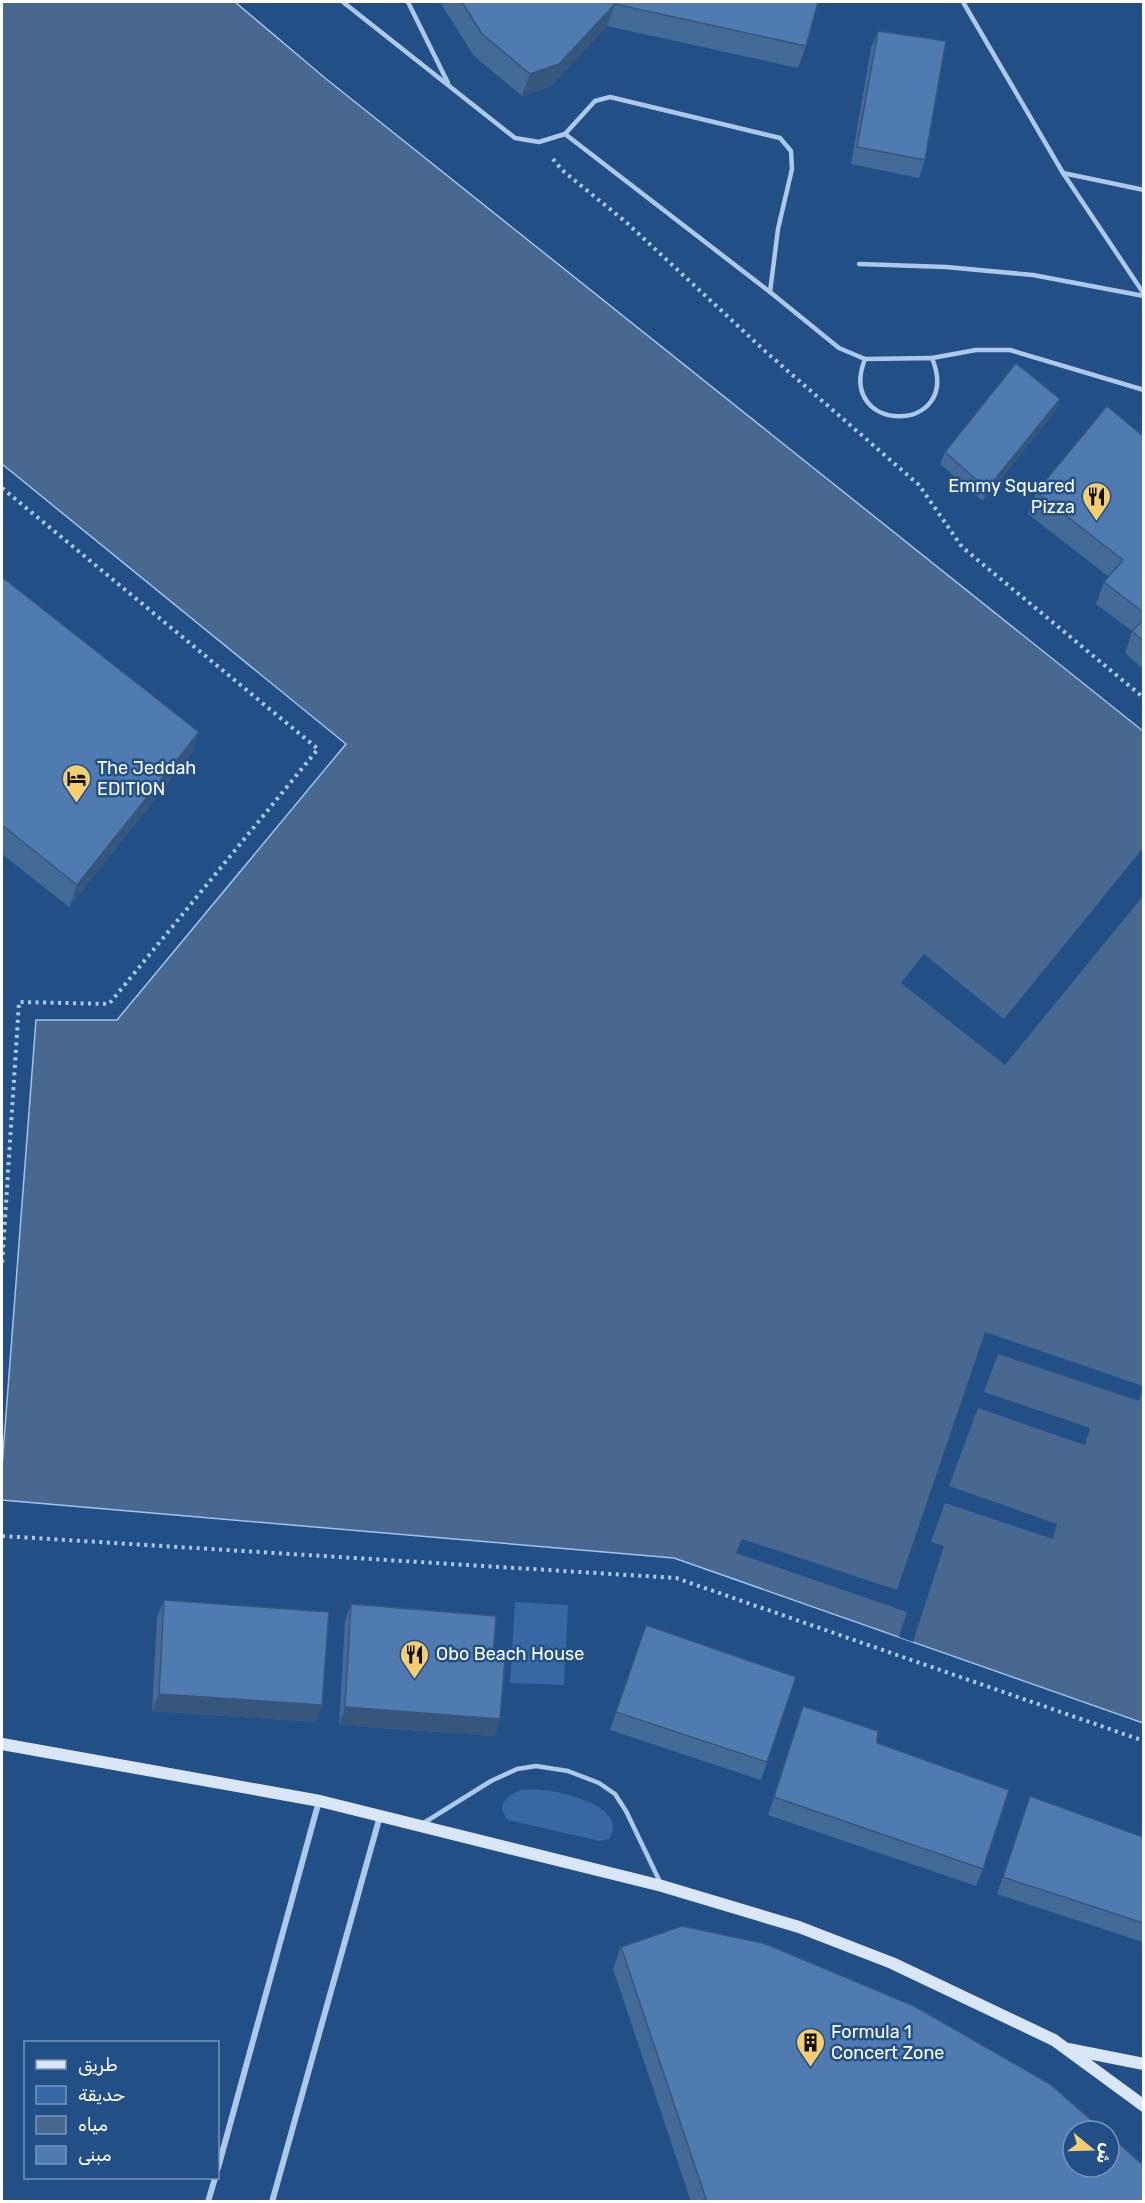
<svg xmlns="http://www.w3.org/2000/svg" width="1145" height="2203" font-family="Rubik,'Noto Sans Arabic',sans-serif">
	<rect width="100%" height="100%" fill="#234f87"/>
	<g fill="#3768a4">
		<path d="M515,1602L568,1605L564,1685L510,1683Z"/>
		<path d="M521,1790C528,1790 534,1789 541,1790C562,1791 630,1807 609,1839L600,1841L508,1820C495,1805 506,1796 521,1790Z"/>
	</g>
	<path fill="#486890" stroke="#a1c3ea" stroke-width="1.5" d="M2,2H235L325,78L1143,731V1723L674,1558L2,1500V1467L36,1020H117L346,744L2,464Z"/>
	<g fill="#234f87">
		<path d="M1143,848V896L1005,1065L901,983L924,954L1004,1019Z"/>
		<path d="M985,1332L1143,1386L1139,1401L998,1354L984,1392L1090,1428L1085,1445L978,1408L949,1486L1057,1524L1053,1539L945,1503L931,1542L944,1546L913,1642L899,1637L907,1612L736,1553L742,1539L897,1590Z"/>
	</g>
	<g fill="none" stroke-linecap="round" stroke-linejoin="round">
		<g stroke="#adc8e9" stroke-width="4" stroke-dasharray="3 4.5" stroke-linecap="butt">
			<path d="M553,159L562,170L627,223L766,352L919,485L962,547L1144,698"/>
			<path d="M2,488L318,749L109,1004L19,1002L2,1266"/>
			<path d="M2,1536L676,1578L1144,1741"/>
		</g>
		<g stroke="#adc8e9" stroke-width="4.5">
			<path d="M343,2L515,138L539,142L565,134L770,292L839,348L865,359"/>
			<path d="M408,2L448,83"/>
			<path d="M963,2L1063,173L1144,294"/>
			<path d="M565,134L595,101L610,97L780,138L791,151L792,169L778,229L770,292"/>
			<path d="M1063,173L1144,190"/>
			<path d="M859,264L946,267L1033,275L1144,296"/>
			<path d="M932,358C964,436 835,435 865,359Z"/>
			<path d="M932,358L976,350H1010L1144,390"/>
			<path d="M422,1824L491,1781L517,1769L536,1766L568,1771L599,1783L615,1794L626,1811L661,1884"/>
		</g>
		<g stroke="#adc8e9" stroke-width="6">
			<path d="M218,2168L319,1801"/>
			<path d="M208,2202L215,2178"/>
			<path d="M272,2202L380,1816"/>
		</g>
		<g stroke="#d8e6f8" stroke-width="12">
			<path d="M2,1744L320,1801L662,1886L799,1927L892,1963L1054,2040L1144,2106"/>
			<path d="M1068,2049L1144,2064"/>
		</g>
	</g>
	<g fill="#446a98">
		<path d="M440,2H818L806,46L798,68L607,26L551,86L522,96L474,56Z"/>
		<path d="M878,31L925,160L919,178L851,164L871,48Z"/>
		<path d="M1060,399L1055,411L983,501L940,464L945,452Z"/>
		<path d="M1143,436V669L1125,653L1132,631L1096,604L1104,582L1109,577L1028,514L1036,492Z"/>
		<path d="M2,577L199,732L191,754L69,907L2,854Z"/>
		<path d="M164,1600L322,1705L316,1722L152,1711L157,1617Z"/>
		<path d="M351,1604L493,1657L500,1719L494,1736L339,1725L345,1621Z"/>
		<path d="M646,1625L796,1677L761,1780L610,1730Z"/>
		<path d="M803,1706L877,1743L983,1869L976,1886L768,1815Z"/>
		<path d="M1030,1796L1143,1837V1942L997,1894Z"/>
		<path d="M621,1947L1143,2202H691L613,1969Z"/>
	</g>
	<g fill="#37567c">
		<path d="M615,4L607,26L551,86L522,96L530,74Z"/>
		<path d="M1060,399L1055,411L983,501L987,489Z"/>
		<path d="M199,732L191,754L69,907L77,885Z"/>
		<path d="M159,1694L322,1705L316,1722L152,1711Z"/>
		<path d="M345,1707L500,1719L494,1736L339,1725Z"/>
	</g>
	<g fill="#4f7bb1" stroke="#37567c" stroke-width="1.5">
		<path d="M462,2H818L806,46L615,4L559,64L530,74L482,34Z"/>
		<path d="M878,31L946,41L925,160L857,147Z"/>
		<path d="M1016,363L1060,399L987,489L945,452Z"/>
		<path d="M1107,406L1143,436V612L1104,582L1123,560L1036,492Z"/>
		<path d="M2,577L199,732L77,885L2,825Z"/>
		<path d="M1143,621V641L1132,631Z"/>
		<path d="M164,1600L329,1612L322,1705L159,1694Z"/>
		<path d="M351,1604L496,1616L493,1657L505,1659L500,1719L345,1707Z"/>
		<path d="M646,1625L796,1677L767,1762L616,1712Z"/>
		<path d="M803,1706L878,1731L877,1743L1009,1790L983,1869L774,1797Z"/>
		<path d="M1030,1796L1143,1837V1923L1003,1877Z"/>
		<path d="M682,1926L766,1944L914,2006L1050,2084L1104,2131H1073V2167H1109V2135L1143,2165V2202H707L621,1947Z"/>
	</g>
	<defs>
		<symbol id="restaurant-pin" viewBox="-11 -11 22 30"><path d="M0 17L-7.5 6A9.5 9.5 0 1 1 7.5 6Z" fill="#f5ce70" stroke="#234f87"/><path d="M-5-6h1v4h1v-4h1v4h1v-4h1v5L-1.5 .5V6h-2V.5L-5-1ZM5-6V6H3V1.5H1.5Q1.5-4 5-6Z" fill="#111"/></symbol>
		<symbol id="hotel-pin" viewBox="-11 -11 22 30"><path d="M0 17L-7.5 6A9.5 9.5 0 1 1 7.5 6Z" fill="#f5ce70" stroke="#234f87"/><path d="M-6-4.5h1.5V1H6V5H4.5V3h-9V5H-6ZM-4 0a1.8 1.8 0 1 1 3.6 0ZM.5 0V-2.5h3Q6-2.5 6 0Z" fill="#111"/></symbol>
		<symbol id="building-pin" viewBox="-11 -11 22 30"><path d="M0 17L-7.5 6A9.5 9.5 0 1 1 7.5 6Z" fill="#f5ce70" stroke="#234f87"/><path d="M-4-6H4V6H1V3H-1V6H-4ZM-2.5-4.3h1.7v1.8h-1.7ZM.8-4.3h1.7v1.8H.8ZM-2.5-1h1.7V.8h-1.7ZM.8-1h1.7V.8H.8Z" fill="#111"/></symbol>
	</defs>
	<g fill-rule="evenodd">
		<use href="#restaurant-pin" x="1080" y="480" width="33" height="45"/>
		<use href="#hotel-pin" x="60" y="762" width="33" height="45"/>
		<use href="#restaurant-pin" x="398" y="1638" width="33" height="45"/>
		<use href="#building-pin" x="794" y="2026" width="33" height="45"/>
	</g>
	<g text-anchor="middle" stroke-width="5" stroke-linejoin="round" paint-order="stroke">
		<g font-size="18" fill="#fff" stroke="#234f87" text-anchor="start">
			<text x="1075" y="492" text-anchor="end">Emmy Squared<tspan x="1075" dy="21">Pizza</tspan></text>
			<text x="97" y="774">The Jeddah<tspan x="97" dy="21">EDITION</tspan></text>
			<text x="436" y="1660">Obo Beach House</text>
			<text x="831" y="2038">Formula 1<tspan x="831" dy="21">Concert Zone</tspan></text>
		</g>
	</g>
	<rect width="1145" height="2203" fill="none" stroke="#ffffff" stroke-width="6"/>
	<rect x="24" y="2041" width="195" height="138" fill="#234f87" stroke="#7b95b7" stroke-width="1.5"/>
	<rect x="36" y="2060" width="30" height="9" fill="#d8e6f8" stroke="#7b95b7" stroke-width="1.5"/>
	<text x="78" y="2071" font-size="18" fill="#ffffff">طريق</text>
	<rect x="36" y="2086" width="30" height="18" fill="#3768a4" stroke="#7b95b7" stroke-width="1.5"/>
	<text x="78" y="2101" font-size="18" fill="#ffffff">حديقة</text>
	<rect x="36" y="2116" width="30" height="18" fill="#486890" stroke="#7b95b7" stroke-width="1.5"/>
	<text x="78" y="2131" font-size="18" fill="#ffffff">مياه</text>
	<rect x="36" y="2146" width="30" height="18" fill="#4f7bb1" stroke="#7b95b7" stroke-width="1.5"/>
	<text x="78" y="2161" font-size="18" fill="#ffffff">مبنى</text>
	<g transform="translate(1091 2149) rotate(109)"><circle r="28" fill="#234f87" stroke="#7b95b7" stroke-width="1.5"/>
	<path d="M0-4.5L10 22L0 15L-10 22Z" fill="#f5ce70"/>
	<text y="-9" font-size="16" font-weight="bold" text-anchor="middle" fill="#ffffff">ش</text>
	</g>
</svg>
